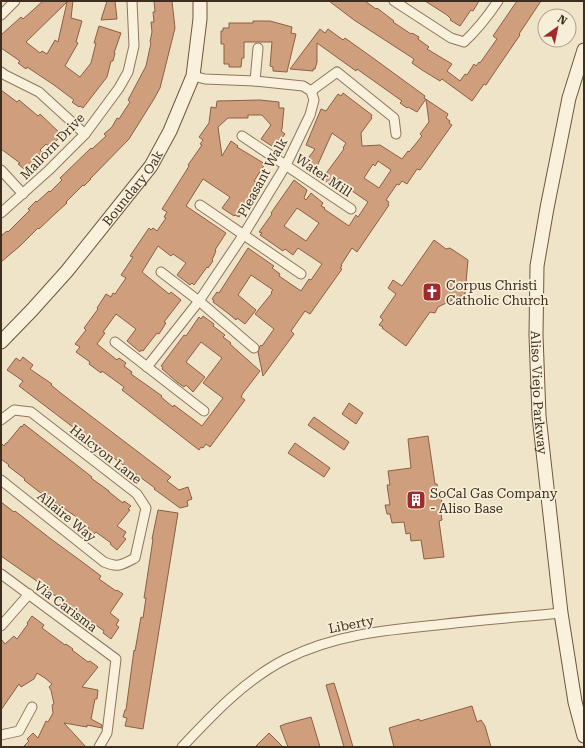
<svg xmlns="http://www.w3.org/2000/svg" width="585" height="748" font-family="'Roboto Serif',serif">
	<rect width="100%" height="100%" fill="#f0e4c8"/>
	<g fill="#cf9f7d" stroke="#8d5f41" fill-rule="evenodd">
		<path d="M43,1H73L71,18L82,21L76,42L78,43L65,66L80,77L91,63L96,43H94L99,26L121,33L114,53H115L113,61H111L107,77L83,108L80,106L79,107L72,102L74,100L54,85L27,67L26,69L18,63L20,61L1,48V35L21,17L23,19ZM67,2L58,42L55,40L47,54L42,51L40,53L26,42Z"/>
		<path d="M107,1H115L117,19L101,20Z"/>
		<path d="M154,1H172L175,28L160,88L154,99L129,139L90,179H91L84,186L83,185L66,202L67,203L57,212L39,229L38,228L20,246L1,262V236L7,231L8,232L30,210L28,209L36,201L37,202L49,191L50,192L62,180L60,178L91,148L92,149L106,136L104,134L112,127L117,118L119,119L130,102L128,100L146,66L151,43L150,42L152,32L151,22H154L153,12H155Z"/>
		<path d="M329,1H365L376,9L377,8L394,21L393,22L411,34L412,33L419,37L418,39L429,47L427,49L452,64L447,71L460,81L465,74L467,75L474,64L476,66L479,62L480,63L497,39L493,36L517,1H541L519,34L520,35L496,70L486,85L484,84L472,101L442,79L440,81L422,70L412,63L414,59L354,20Z"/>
		<path d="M425,1H479L473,11L471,10L460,26L450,20L451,19L447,15Z"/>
		<path d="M253,21H270L292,27L291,33L296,34L287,72L273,71V67L270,66L272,42H244V58H242L241,67H229V64H224V44H221V31H223V28H229V23H253Z"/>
		<path d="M320,29L325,33L328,29L343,40L345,38L373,58L425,96L424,98L448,114L446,118L450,121L449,123L452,125L420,170L417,169L407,184L402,181L399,185L397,184L386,200L389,202L388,204L389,205L357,252L352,248L341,265L342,266L340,268L342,269L310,314L305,311L291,331L294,334L263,376L258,352L260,346L261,345L262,346L274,329L255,314L272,293L271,292L273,290L251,275L238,295L256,310L245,324L237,318L236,320L229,314L213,302L214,300L212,299L217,292L219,293L248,248L274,266L272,268L280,274L279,276L301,291L309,279L311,280L322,264L298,248L293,255L285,249L283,251L260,235L262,233L259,232L272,214L271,213L294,180L307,190L304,198L306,200L311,193L323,203L321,206L325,208L324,209L349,226L356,215L358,217L368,202L342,184L339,188L331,183L330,184L322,179L344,149L343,148L346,143L332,133L314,173L306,167L307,166L304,164L315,149L306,145L321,109L326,111L338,94L341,96L343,93L372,115L371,117L372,118L361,133L362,146L380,145L402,159L408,151L409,152L422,136L420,134L429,122L426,99L417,112L408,107L407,108L400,103L402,101L357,69L356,71L317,43V62L315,69H313V71L290,69ZM378,161L391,170L379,188L364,178L373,164L375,166ZM297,208L319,223L306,241L284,226Z"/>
		<path d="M1,90L17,102L19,100L38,116L40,114L62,135L50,147L46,144L40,150L42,152L33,161L34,162L28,168L27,166L24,169L18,164L20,163L1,149Z"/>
		<path d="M260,100L279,102V108H284L282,129L281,131L285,134L282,138V141L278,148L276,146L275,148L261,139L271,125L262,115H248V118H228L218,127L222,156L231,141L238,146L237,147L265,164L254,181L259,183L257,187L259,188L252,201L251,200L239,217L235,215L234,216L222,208L230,197L203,179L186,206L226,233L215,250L216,251L212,260L213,261L208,268L207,267L194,285L192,283L190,285L177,275L186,263L173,254L171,256L158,246L142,272L169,294L171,292L181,300L164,322L166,323L159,334L157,333L143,351L141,350L140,352L127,341L136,329L116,314L103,332L105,333L97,344L117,360L119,358L126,363L124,366L132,372L131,374L162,396L161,397L173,407L174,405L202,426L223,398L203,383L222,358L201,342L186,362L205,377L193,392L186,385L184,387L177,382L162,369L163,367L161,366L184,335L186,336L199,317L201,319L203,316L214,324L213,326L225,335L223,337L231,343L230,344L260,371L243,393L241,397L245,400L210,447L206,444L203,448L201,447L199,450L122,390L124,387L102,371L101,373L89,364L90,362L76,352L80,347L75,344L86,330L84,328L98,309L97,308L106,294L111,297L113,293L115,294L126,278L121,275L133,257L130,256L149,228L151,230L153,228L157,231L166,218L164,217L167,212L162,209L186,171L189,166L188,165L202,145L200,144L203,140L199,137L209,123L211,107L216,108L217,101Z"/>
		<path d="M434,240L446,249L450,248L468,260L465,294L438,307L435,313L430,312L406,346L382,328L383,327L379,325L383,320L380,317L396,294L388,288L393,280L402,286Z"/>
		<path d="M23,357L33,365L30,369L52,384L51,385L62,394L171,477L167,481L179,490L188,487L192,499L187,501L188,506L180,508L154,489L155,488L107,453L19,386L23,381L7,370L16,358L20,361Z"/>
		<path d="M349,403L363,413L356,424L342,414Z"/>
		<path d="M314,417L349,442L344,450L308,425Z"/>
		<path d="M24,424L92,477L91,478L109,491V492L123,503L124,501L131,506L128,509L130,510L117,526L126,532L123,537L126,539L117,550L110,544L111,543L96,532L94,534L88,530L89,528L77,519L78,518L38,491L24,480L25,479L8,466L9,465L1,459V443L4,446L6,443H7L21,426L22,427Z"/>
		<path d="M428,436L435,484H437L439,496H441L442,507H440L442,520L439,521L444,557L424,559L421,540L411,541L410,533L406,534L404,522L392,523L390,514H387L385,505H390L387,485H390L388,471L411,468L408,439Z"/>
		<path d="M295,443L330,468L324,477L288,453Z"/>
		<path d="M1,502L14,512L15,511L51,539L85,564L101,576L99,579L116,591L117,590L123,594L110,613L119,620L116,625L119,627L111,639L103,633L104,631L89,620L88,622L81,617L82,616L50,592L51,591L1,556Z"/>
		<path d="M158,510L178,513L143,729L125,726L127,718L123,717L125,710H126L134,650L135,651L141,617L143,618L146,598H144L147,579L153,539H152Z"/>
		<path d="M32,616L44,625L42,628L65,645L66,644L73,649L72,650L88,662L90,661L98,667L82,687L98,690L97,699H95L91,719L102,725V728L87,725V727L64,723L86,747H23L29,741L27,739L33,733L38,738L46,721L48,722L53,713L52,705L54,704L51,690L49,687L52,684L45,678L37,673L34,679L21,687L19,684L1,710V639L5,644L14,636L17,639L28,624L27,623Z"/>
		<path d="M334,683L339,699L353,747H344L326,685Z"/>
		<path d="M472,706L477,722L481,720L485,726L491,747H394L389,728L419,719L420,721Z"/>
		<path d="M311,717L320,747H288L280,726L285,724Z"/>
		<path d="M269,733L283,747H255Z"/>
	</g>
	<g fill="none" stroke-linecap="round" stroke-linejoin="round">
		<defs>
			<g id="street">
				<path d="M394,1L451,38L464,42C478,29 488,16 498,1"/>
				<path d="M1,15L15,1"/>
				<path d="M1,72L5,75L39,92L85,134"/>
				<path d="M255,81L258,48"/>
				<path d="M311,91L337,72L394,118L396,134"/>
				<path d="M242,136L351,209"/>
				<path d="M1,170L23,194"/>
				<path d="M200,205L301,274"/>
				<path d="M1,213L49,170L85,134L119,88L128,72L134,46L132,1"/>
				<path d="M161,272L199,301L254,348"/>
				<path d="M115,342L204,411"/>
				<path d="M147,367L199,301L244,234L286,165L310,115L314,100L311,91L303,86L255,81L205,79L193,76"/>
				<path d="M1,420L14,410L31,412L137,494L146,508L135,558C122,565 118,568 104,562L1,480"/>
				<path d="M1,574L116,659L107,733L99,747"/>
				<path d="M1,626L29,594"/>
				<path d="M1,735L19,731L32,707"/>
				<path d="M182,747C213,714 246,679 286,659C334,635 384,630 437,625C478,620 520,617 561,613"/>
			</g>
			<g id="secondary">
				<path id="s1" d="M584,50L569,98L547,208L537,266L536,335L539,416L561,613L575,702L584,736"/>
				<path id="s2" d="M1,342L32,310L67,271L151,166L170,131L193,76L200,19V1"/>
			</g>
		</defs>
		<use href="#street" stroke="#8d765c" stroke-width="11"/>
		<use href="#secondary" stroke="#6f573f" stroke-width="15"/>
		<use href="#street" stroke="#faf1dc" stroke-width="9"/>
		<use href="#secondary" stroke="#faf1dc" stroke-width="13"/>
	</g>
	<defs>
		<symbol id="church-square" viewBox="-11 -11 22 22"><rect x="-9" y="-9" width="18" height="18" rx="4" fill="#9e2a2b" stroke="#f7eed8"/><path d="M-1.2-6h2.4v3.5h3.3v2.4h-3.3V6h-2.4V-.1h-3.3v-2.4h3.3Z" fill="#fff"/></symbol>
		<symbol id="building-square" viewBox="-11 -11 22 22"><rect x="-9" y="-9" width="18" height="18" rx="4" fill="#9e2a2b" stroke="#f7eed8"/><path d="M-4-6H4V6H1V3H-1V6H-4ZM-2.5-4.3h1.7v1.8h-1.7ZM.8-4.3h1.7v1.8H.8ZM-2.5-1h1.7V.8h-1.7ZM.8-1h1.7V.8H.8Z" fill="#fff"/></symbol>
	</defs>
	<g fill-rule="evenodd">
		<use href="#church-square" x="421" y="281" width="22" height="22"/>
		<use href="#building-square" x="405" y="489" width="22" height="22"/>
	</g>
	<g text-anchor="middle" stroke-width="3.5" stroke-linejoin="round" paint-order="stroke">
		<g font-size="13" fill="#3d2e20" stroke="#f7eed8">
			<text transform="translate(52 146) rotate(-46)" y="5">Mallorn Drive</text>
			<text transform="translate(324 175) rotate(34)" y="5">Water Mill</text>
			<text transform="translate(262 177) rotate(-61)" y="5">Pleasant Walk</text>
			<text dy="5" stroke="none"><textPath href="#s2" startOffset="203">Boundary Oak</textPath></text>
			<text dy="5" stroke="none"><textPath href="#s1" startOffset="348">Aliso Viejo Parkway</textPath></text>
			<text transform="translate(106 454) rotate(38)" y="5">Halcyon Lane</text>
			<text transform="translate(67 516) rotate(39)" y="5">Allaire Way</text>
			<text transform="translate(66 606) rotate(37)" y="5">Via Carisma</text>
			<text transform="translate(351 624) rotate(-11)" y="5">Liberty</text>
		</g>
		<g font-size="13" fill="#3d2e20" stroke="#f7eed8" text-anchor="start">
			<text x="446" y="290">Corpus Christi<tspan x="446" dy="15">Catholic Church</tspan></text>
			<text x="430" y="498">SoCal Gas Company<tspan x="430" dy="15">- Aliso Base</tspan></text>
		</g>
	</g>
	<rect width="585" height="748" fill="none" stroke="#3d2e20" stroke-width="4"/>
	<g transform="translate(557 28) rotate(33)"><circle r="19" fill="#f7eed8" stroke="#ada18e"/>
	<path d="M0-3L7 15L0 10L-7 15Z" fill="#9e2a2b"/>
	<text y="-6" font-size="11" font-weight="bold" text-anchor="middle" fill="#3d2e20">N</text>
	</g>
</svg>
